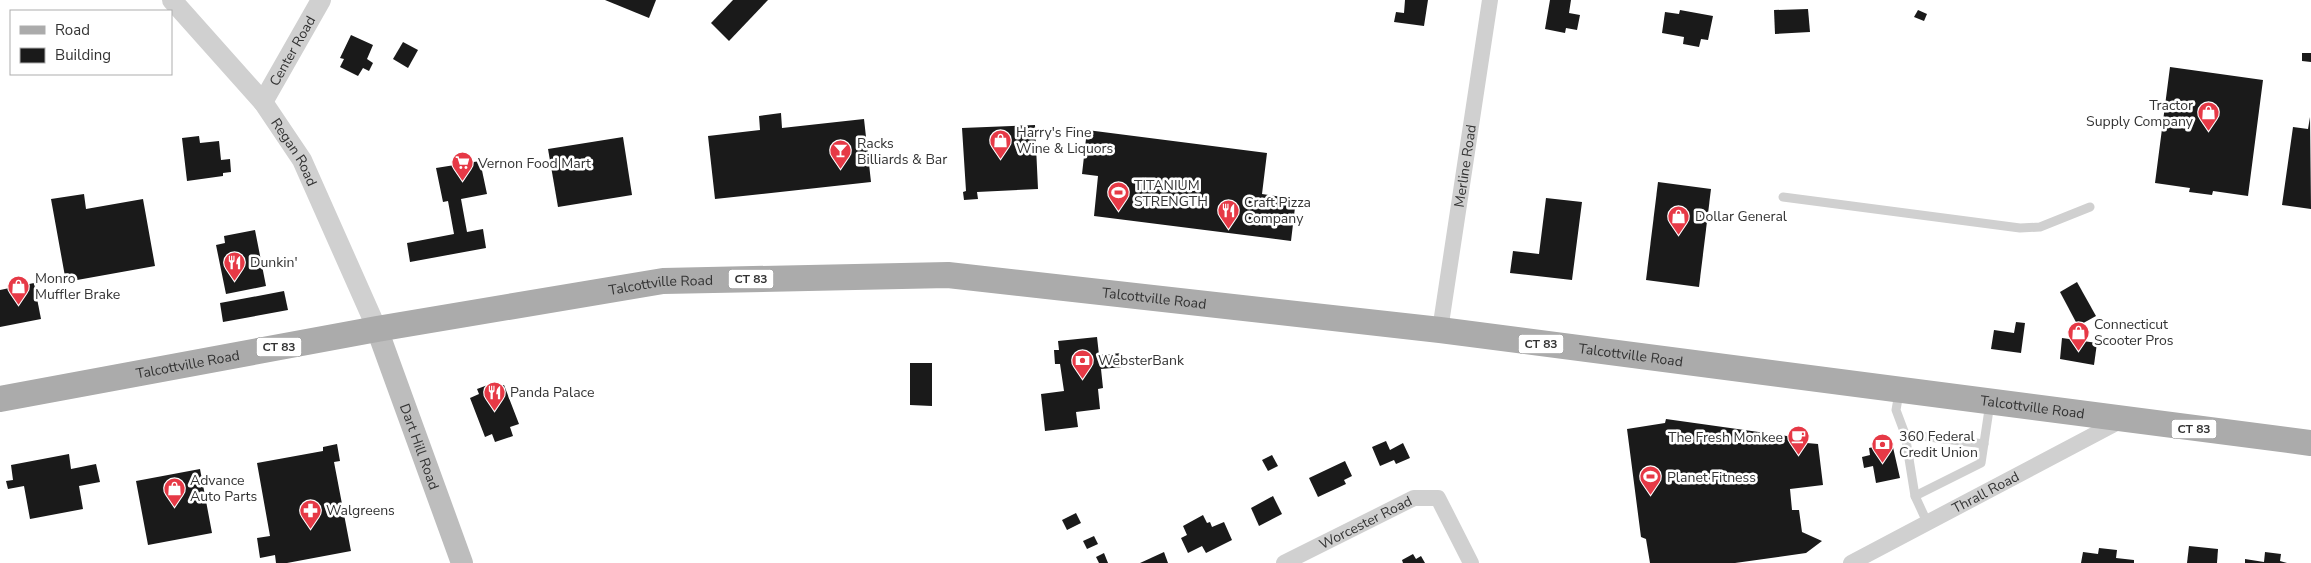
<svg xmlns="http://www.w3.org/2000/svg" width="2311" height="563" font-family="'Nunito Sans',sans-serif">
	<rect width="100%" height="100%" fill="#fff"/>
	<g fill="#1a1a1a">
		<path d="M605,0H656L649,18Z"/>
		<path d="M733,0H768L729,41L711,23Z"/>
		<path d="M1405,0H1428L1424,26L1394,22L1396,12L1404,13Z"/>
		<path d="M1550,0H1571L1569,13L1580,15L1577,30L1566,28L1565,33L1545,29Z"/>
		<path d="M1808,9L1810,32L1775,34L1774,10Z"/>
		<path d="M1680,10L1713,16L1708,40L1701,39L1699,47L1683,44L1684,37L1662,33L1665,12L1679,14Z"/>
		<path d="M1918,10L1927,14L1924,21L1914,17Z"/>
		<path d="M351,35L373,45L367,59L373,63L369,71L363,68L358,76L340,67L344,59L340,58Z"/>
		<path d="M403,42L418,50L408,68L393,59Z"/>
		<path d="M2302,53H2311V62L2302,61Z"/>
		<path d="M2170,67L2263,80L2248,196L2213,191L2212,195L2189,192L2190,188L2155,183Z"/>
		<path d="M781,113L782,128L864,119L871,182L715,199L708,136L760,130L759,116Z"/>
		<path d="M2310,117L2311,209L2282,205L2293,127L2308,129Z"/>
		<path d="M1035,125L1038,189L977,192L978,199L964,200L963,192L966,191L962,128Z"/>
		<path d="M1087,130L1267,153L1262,194L1296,199L1291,241L1094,216L1098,176L1082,174Z"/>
		<path d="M199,136L200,143L219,141L221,160L230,159L231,172L223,173V176L187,181L182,138Z"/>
		<path d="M623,137L632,195L558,207L548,149Z"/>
		<path d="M480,161L487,194L461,199L467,232L483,229L486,248L410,262L407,243L454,234L448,201L443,202L436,168Z"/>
		<path d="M1658,182L1711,189L1699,287L1646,280Z"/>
		<path d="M84,194L86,209L143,199L155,266L66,282L51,199Z"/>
		<path d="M1546,198L1582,202L1572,280L1510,273L1513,251L1539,254Z"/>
		<path d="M255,230L266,286L226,294L216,245L225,243L224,236Z"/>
		<path d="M2077,282L2096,316L2078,326L2060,292Z"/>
		<path d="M34,283L41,319L0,327V290Z"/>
		<path d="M284,291L288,310L223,322L220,303Z"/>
		<path d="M2016,322L2025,323L2021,353L1991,349L1994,330L2014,333Z"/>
		<path d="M1097,337L1099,355L1122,353L1123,367L1101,369L1103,388L1098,389L1100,409L1076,412L1078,427L1045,431L1041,394L1064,391L1060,364H1055L1054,350H1059L1058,341Z"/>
		<path d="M2062,338L2097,343L2094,365L2060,359Z"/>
		<path d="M910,363H932V406L910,405Z"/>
		<path d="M493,383L495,388L504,385L519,424L510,427L513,436L495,442L492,434L485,437L470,398L479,394L477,389Z"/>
		<path d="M1666,419L1808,439L1807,443L1818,444L1823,485L1790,489L1792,510H1799L1802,532L1822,541L1806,553L1735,563H1650L1646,539L1641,537L1627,429L1665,423Z"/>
		<path d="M1386,441L1390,450L1403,443L1410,458L1396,464L1394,460L1380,466L1372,447Z"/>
		<path d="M1892,443L1900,478L1876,483L1873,466L1864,468L1862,457L1870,455L1869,448Z"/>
		<path d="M337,444L340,461L334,462L351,551L287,563H276L275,555L260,558L257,538L270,536L257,463L323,451V447Z"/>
		<path d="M69,454L71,469L96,464L100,482L79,486L83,509L30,519L24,486L8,489L6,481L13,480L11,465Z"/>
		<path d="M1272,455L1278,466L1268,471L1262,460Z"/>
		<path d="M1345,461L1352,476L1344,480L1346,484L1318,497L1309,478Z"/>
		<path d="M200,469L212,533L148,545L136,481Z"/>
		<path d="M1273,496L1282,514L1259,526L1251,508Z"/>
		<path d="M1076,513L1081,523L1067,530L1062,520Z"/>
		<path d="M1203,515L1207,523L1210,522L1212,527L1224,522L1232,540L1206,553L1202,546L1188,553L1181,538L1187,535L1183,526Z"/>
		<path d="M1094,536L1098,544L1087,549L1083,541Z"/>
		<path d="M2189,546L2218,549L2217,563H2187Z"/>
		<path d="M2099,548L2117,550L2116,558L2134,560V563H2081L2083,552L2098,554Z"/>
		<path d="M1164,552L1168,563H1140Z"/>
		<path d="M2265,552L2281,554L2280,561L2287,563H2245V559L2264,562Z"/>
		<path d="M1104,553L1108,563H1099L1096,557Z"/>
		<path d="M1413,554L1416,559L1421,556L1425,563H1403L1402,560Z"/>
	</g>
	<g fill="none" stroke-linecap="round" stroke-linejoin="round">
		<g stroke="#d0d0d0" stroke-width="9">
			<path d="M1783,197L2020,228L2040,227L2090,207"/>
			<path d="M1899,393L1896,410L1905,434L1915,496L1927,522"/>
			<path d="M1905,434L1984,444"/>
			<path d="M1915,496L1981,463L1990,403"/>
		</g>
		<g stroke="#d0d0d0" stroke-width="16">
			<path id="s1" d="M1440,330L1490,0"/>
			<path id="s2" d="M1284,563L1414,498H1438L1471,563"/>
			<path id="s3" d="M1851,563L2122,420"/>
		</g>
		<g stroke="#d0d0d0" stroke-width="20">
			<path id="s4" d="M172,0L263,102L302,160L377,329"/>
			<path id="s5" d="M263,102L321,0"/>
		</g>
		<path stroke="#bdbdbd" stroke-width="22" id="s6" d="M377,329L462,563"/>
		<path stroke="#ababab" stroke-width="26" id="s7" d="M0,399L377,329L663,281L948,275L1440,330L2311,443"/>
	</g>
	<defs>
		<symbol id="shop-pin" viewBox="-11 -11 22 30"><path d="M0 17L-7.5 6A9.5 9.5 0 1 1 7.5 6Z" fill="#e63946" stroke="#fff"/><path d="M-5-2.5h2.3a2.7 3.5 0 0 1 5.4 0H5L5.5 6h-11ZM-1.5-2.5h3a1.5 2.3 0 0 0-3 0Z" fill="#fff"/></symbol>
		<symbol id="bar-pin" viewBox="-11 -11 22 30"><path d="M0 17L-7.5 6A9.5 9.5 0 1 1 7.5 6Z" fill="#e63946" stroke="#fff"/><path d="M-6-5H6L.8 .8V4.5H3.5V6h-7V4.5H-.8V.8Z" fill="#fff"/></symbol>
		<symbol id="supermarket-pin" viewBox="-11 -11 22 30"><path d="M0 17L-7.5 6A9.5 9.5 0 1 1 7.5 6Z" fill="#e63946" stroke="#fff"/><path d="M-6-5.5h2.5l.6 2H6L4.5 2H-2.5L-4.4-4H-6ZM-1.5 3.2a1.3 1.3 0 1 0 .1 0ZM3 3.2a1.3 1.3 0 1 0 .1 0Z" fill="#fff"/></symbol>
		<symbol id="stadium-pin" viewBox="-11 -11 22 30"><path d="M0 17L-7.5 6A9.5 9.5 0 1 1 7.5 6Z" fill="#e63946" stroke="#fff"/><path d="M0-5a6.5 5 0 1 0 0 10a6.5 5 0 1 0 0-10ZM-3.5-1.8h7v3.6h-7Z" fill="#fff"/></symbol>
		<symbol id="restaurant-pin" viewBox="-11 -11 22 30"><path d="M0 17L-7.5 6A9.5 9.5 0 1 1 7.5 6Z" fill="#e63946" stroke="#fff"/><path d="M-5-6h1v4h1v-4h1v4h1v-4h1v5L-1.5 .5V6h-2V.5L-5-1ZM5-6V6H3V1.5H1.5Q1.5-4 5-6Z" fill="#fff"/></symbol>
		<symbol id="bank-pin" viewBox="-11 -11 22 30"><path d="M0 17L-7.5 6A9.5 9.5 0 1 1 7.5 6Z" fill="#e63946" stroke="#fff"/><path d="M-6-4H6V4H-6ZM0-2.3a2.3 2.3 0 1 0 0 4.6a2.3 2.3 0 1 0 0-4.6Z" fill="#fff"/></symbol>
		<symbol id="cafe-pin" viewBox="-11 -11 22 30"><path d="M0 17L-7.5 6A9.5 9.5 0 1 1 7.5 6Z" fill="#e63946" stroke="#fff"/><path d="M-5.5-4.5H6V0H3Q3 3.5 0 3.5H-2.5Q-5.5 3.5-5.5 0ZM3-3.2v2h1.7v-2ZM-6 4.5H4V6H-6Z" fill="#fff"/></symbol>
		<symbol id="pharmacy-pin" viewBox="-11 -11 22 30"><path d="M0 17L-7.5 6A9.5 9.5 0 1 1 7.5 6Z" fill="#e63946" stroke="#fff"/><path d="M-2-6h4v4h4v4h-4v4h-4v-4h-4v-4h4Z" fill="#fff"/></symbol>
	</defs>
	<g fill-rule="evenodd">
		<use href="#shop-pin" x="2196" y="100" width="25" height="34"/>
		<use href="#shop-pin" x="988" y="128" width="25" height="34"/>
		<use href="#bar-pin" x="828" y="138" width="25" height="34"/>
		<use href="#supermarket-pin" x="450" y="150" width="25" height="34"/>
		<use href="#stadium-pin" x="1106" y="180" width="25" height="34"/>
		<use href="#restaurant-pin" x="1216" y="198" width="25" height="34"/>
		<use href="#shop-pin" x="1666" y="204" width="25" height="34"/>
		<use href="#restaurant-pin" x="222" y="250" width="25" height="34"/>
		<use href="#shop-pin" x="6" y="274" width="25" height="34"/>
		<use href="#shop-pin" x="2066" y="320" width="25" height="34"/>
		<use href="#bank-pin" x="1070" y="348" width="25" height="34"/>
		<use href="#restaurant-pin" x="482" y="380" width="25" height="34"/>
		<use href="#cafe-pin" x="1786" y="424" width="25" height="34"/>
		<use href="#bank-pin" x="1870" y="432" width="25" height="34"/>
		<use href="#stadium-pin" x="1638" y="464" width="25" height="34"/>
		<use href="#shop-pin" x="162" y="476" width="25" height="34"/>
		<use href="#pharmacy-pin" x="298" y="498" width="25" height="34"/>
	</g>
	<g text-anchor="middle" stroke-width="5" stroke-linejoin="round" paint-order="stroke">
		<g fill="#fff" stroke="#707070" stroke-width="1">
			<rect x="728.5" y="269.5" width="45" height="19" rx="4"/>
			<rect x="1518.5" y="334.5" width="45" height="19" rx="4"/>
			<rect x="256.5" y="337.5" width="45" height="19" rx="4"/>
			<rect x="2171.5" y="419.5" width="45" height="19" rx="4"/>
		</g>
		<g font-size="12" font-weight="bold" fill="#333">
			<text x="751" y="283">CT 83</text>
			<text x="1541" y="348">CT 83</text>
			<text x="279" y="351">CT 83</text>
			<text x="2194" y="433">CT 83</text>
		</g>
		<g font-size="14" fill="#333" stroke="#fff">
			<text dy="5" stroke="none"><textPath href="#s5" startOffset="59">Center Road</textPath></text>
			<text dy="5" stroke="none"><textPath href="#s4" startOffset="196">Regan Road</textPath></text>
			<text dy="5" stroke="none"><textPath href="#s1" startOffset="166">Merline Road</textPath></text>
			<text dy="5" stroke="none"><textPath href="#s7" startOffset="671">Talcottville Road</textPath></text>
			<text dy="5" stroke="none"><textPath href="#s7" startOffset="1166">Talcottville Road</textPath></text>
			<text dy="5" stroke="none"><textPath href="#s7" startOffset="1646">Talcottville Road</textPath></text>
			<text dy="5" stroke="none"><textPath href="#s7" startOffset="191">Talcottville Road</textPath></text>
			<text dy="5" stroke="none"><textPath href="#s7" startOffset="2051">Talcottville Road</textPath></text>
			<text dy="5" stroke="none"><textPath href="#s6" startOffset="125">Dart Hill Road</textPath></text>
			<text dy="5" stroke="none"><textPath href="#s3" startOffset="152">Thrall Road</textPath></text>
			<text dy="5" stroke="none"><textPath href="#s2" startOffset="91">Worcester Road</textPath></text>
		</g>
		<g font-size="14" fill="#333" stroke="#fff" text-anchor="start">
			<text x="2193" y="110" text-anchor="end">Tractor<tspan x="2193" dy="16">Supply Company</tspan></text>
			<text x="1016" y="137">Harry's Fine<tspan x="1016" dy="16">Wine &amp; Liquors</tspan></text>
			<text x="857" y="148">Racks<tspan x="857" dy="16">Billiards &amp; Bar</tspan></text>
			<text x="478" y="168">Vernon Food Mart</text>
			<text x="1134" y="190">TITANIUM<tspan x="1134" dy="16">STRENGTH</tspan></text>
			<text x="1244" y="207">Craft Pizza<tspan x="1244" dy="16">Company</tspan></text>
			<text x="1695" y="221">Dollar General</text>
			<text x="250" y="267">Dunkin'</text>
			<text x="35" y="283">Monro<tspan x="35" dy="16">Muffler Brake</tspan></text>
			<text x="2094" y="329">Connecticut<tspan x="2094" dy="16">Scooter Pros</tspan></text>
			<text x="1098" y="365">WebsterBank</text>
			<text x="510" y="397">Panda Palace</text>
			<text x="1899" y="441">360 Federal<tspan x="1899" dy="16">Credit Union</tspan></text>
			<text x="1783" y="442" text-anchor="end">The Fresh Monkee</text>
			<text x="1667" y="482">Planet Fitness</text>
			<text x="190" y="485">Advance<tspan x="190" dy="16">Auto Parts</tspan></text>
			<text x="326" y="515">Walgreens</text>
		</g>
	</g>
	<rect x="10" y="10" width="162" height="65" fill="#ffffff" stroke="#adadad"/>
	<rect x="20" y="26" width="25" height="8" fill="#ababab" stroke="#adadad"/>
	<text x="55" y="35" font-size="15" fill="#333333">Road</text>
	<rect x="20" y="48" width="25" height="15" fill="#1a1a1a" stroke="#adadad"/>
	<text x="55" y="60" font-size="15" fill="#333333">Building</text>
</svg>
